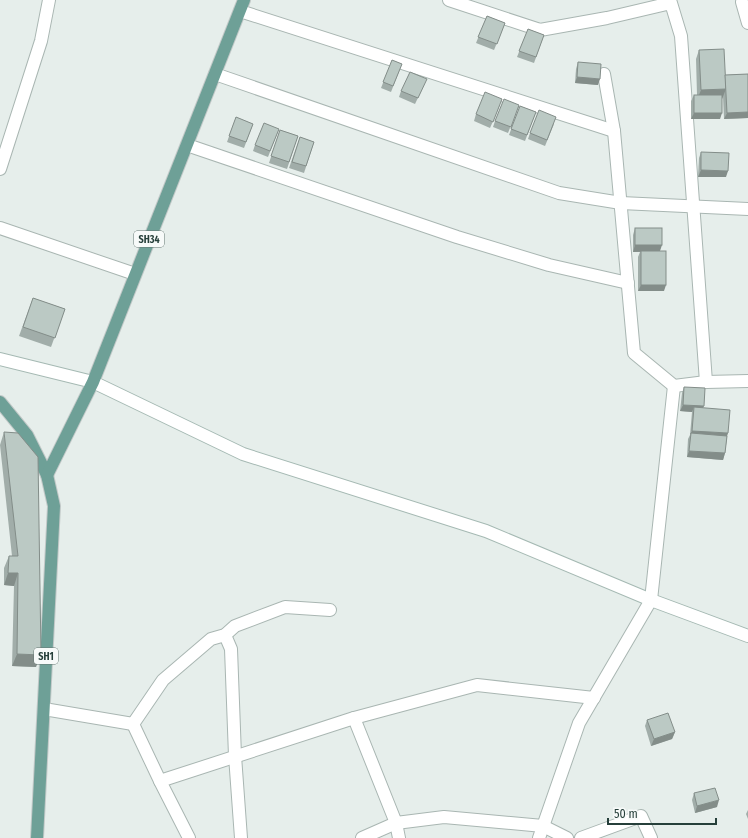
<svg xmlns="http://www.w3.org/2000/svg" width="748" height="838" font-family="'Fira Sans Condensed',sans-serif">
	<rect width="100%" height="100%" fill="#e6eeeb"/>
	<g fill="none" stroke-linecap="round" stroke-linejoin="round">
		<defs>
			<g id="minor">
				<path d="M449,0L540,30L607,18L671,3L681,36L706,382"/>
				<path d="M742,2L748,23"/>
				<path d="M240,11L614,131"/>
				<path d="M215,74L559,193L621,203L748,209"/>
				<path d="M604,74L614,131L634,353L674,386L706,382L748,381"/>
				<path d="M187,145L457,237L549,265L628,283"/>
				<path d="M0,169L41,41L49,0"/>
				<path d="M0,228L135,274"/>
				<path d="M651,600L674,386"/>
				<path d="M225,635L231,649L235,756L241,838"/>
				<path d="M44,709L133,724"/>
				<path d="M354,718L477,685L594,698"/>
				<path d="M133,724L163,680L211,639L225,635L235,626L285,607L330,610"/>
				<path d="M133,724L160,781L189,838"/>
				<path d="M160,781L354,718L396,823L399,838"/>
				<path d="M362,838L396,823L444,817L543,826L567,838"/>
				<path d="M581,838L641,816L651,838"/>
			</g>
			<path id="tertiary" d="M539,838L579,723L651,600"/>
			<path id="secondary" d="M0,359L93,382L243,454L486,531L651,600L748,636"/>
			<g id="primary">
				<path d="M0,402L27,435L47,475L54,506L37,838"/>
				<path d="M47,475L93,382L244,0"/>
			</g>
		</defs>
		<use href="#minor" stroke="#a9b6b2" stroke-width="14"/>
		<use href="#tertiary" stroke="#a9b6b2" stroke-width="14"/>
		<use href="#secondary" stroke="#a5b9b3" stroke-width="14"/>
		<use href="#primary" stroke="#c2c9c8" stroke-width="14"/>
		<use href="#minor" stroke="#fff" stroke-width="12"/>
		<use href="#tertiary" stroke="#fff" stroke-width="12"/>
		<use href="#secondary" stroke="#fff" stroke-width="12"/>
		<use href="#primary" stroke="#6ea097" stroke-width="12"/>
	</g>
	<g fill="#a1ada9">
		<path d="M487,16L505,23L494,50L476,43Z"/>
		<path d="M528,29L544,35L534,63L517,57Z"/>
		<path d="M699,50L725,75L748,74V118L724,119L723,96L722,99L720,119H691V101L694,95H697L696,59Z"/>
		<path d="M392,60L402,64L391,92L381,88Z"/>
		<path d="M578,62L598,85L575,83L576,69Z"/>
		<path d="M424,85L415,104L399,97L401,91Z"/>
		<path d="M500,105L490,128L474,121L476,114Z"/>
		<path d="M519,105L508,133L493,127L495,121Z"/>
		<path d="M520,106L536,112L525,141L509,135Z"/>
		<path d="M236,117L253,124L244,148L227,142Z"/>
		<path d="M554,124L545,146L528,139L530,133Z"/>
		<path d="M279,129L268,157L253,151L255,145Z"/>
		<path d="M280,130L298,136L287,169L269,163Z"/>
		<path d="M300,137L314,142L304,173L289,168Z"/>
		<path d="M701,152L726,177H698L699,158Z"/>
		<path d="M635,228L660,251L664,291H638V257L640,252H633V235Z"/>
		<path d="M33,298L65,309L51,347L19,336Z"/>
		<path d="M684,387L703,408L727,438L725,453L723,460L687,457L688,439L690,435L692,412L680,411L682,393Z"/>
		<path d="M4,432L36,667L12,666L14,586L4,585V568L9,556H12L0,445Z"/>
		<path d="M647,720L675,732L672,739L651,746L645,726Z"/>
		<path d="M694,793L717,807L695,813L692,800Z"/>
		<path d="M748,810V819L746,814Z"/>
	</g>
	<g fill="#838d89">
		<path d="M577,77L600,79L598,85L575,83Z"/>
		<path d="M726,89L722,99L697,100L701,90Z"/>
		<path d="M748,112V118L724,119L727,113Z"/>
		<path d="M694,113H722L720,119H691Z"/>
		<path d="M701,170L728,171L726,177H698Z"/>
		<path d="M635,245H662L660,251L633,252Z"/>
		<path d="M641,285H666L664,291H638Z"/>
		<path d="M683,405L704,406L701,412L694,407L692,412L680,411Z"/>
		<path d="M692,431L728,433L726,440L690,434Z"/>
		<path d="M689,451L725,453L723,460L687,457Z"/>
		<path d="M8,573H18L14,586L4,585Z"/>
		<path d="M17,654L41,655L36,667L12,666Z"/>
		<path d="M675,732L672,739L651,746L654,739Z"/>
		<path d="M719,800L717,807L695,813L697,806Z"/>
	</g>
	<g fill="#bbc9c4" stroke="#838d89">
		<path d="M487,16L505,23L497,44L478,37Z"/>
		<path d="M528,29L544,35L536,57L519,51Z"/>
		<path d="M724,49L726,89L701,90L699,50Z"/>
		<path d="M392,60L402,64L393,86L383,82Z"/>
		<path d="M578,62L601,64L600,79L577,77Z"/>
		<path d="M410,72L427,79L418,98L401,91Z"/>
		<path d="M748,74V112L727,113L725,75Z"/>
		<path d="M485,92L502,99L493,122L476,114Z"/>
		<rect x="694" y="95" width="28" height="18"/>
		<path d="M504,99L519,105L511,127L495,121Z"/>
		<path d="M520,106L536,112L527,135L511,129Z"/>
		<path d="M539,110L556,117L547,140L530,133Z"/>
		<path d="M236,117L253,124L246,142L229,136Z"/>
		<path d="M264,123L279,129L270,151L255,145Z"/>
		<path d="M280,130L298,136L289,162L271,156Z"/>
		<path d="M300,137L314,142L306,166L292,162Z"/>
		<path d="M701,152L729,153L728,171L701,170Z"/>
		<rect x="635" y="228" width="27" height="17"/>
		<rect x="641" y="251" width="25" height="34"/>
		<path d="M33,298L65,309L55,338L23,327Z"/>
		<path d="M684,387L705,388L704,406L683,405Z"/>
		<path d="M694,407L730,410L728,433L692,431Z"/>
		<path d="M4,432L18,433L38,457L41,655L17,654L18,573H8L9,556H18Z"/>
		<path d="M691,433L727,436L725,453L689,451Z"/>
		<path d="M668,713L675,732L654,739L647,720Z"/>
		<path d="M715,788L719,800L697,806L694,793Z"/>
	</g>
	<g text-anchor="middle" stroke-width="3" stroke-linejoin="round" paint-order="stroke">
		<g fill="#f7faf9" stroke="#657773" stroke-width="1">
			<rect x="134" y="231" width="30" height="16" rx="3"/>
			<rect x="34" y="648" width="24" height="16" rx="3"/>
		</g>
		<g font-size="10" font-weight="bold" fill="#263f3a">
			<text x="149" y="243">SH34</text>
			<text x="46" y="660">SH1</text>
		</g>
	</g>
	<path d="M608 818v6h108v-6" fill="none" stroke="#263f3a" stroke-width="2"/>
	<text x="614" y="818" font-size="12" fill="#263f3a" stroke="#f7faf9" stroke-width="3" paint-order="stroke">50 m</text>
</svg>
